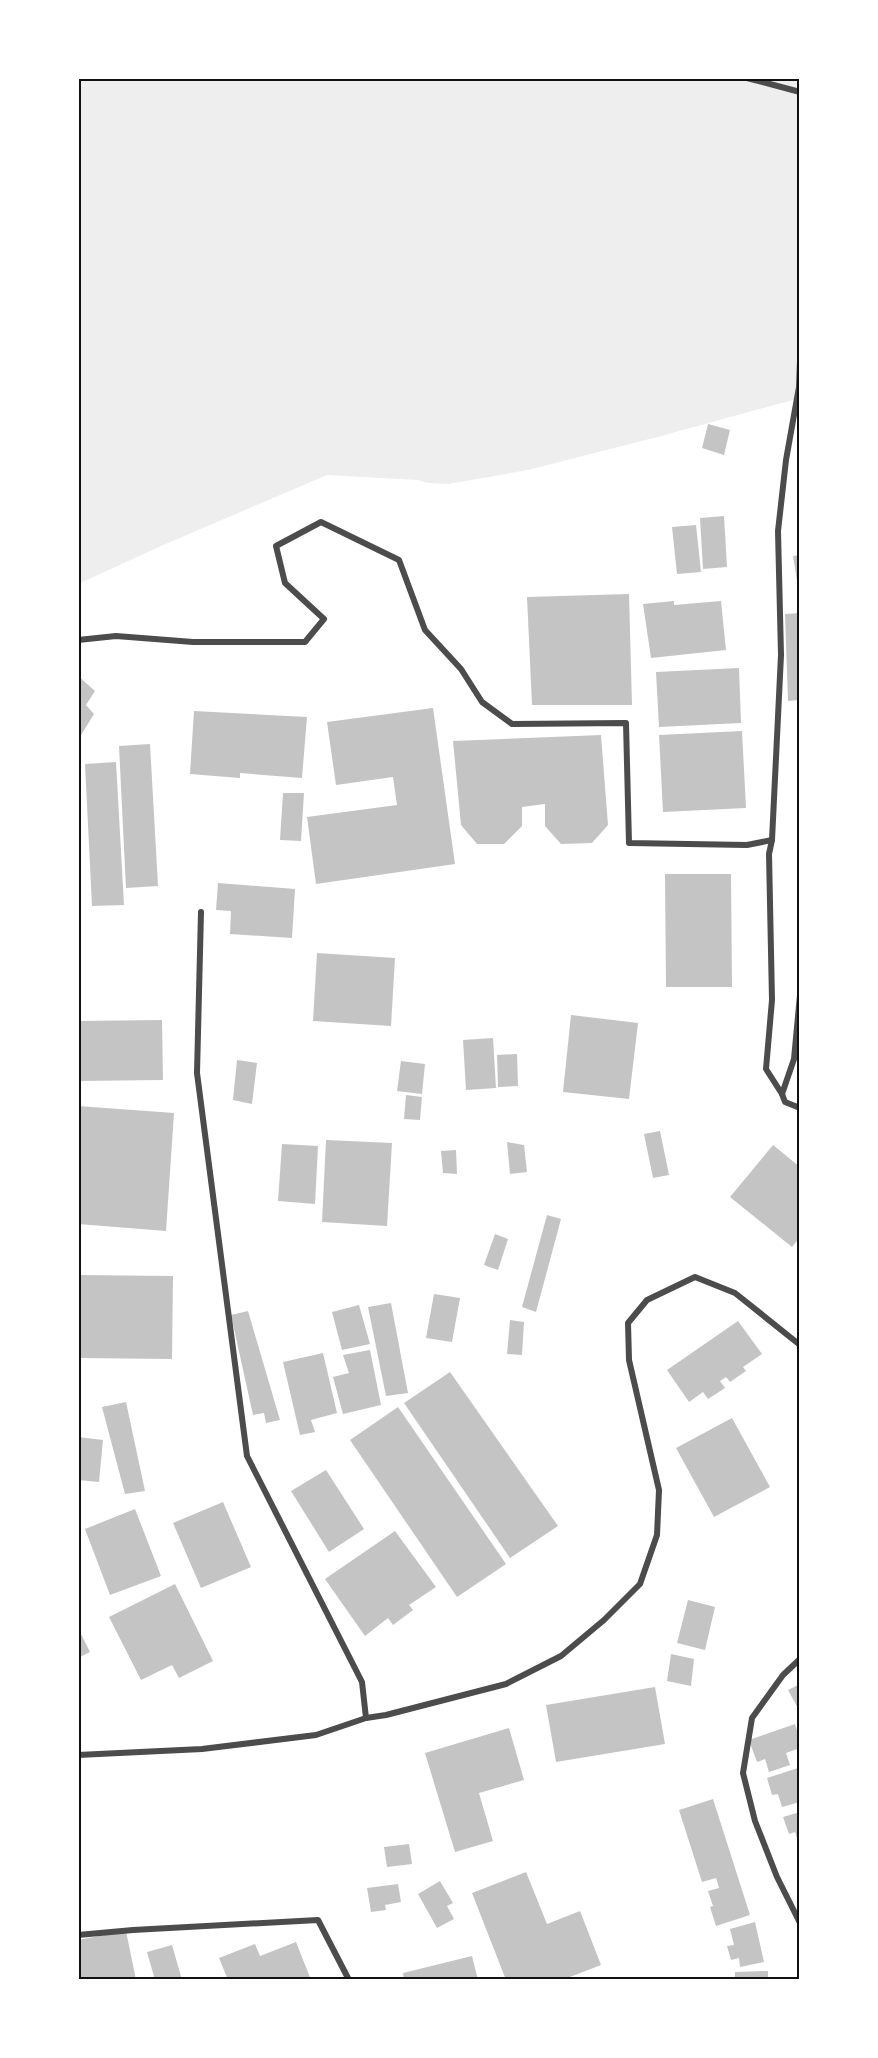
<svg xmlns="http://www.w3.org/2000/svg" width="878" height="2058" font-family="Quicksand,sans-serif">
	<rect width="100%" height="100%" fill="#fff"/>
	<path fill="#eee" d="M78,78H800V398L661,436L528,470L448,484L428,483L418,480L327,475L161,546L78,584Z"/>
	<g fill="#c4c4c4">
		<path d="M708,424L730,430L724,455L702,448Z"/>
		<path d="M724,516L727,567L703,569L700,518Z"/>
		<path d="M696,525L701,572L677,574L672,527Z"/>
		<path d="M800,555V586L798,587L793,556Z"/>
		<path d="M629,594L632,705H532L527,597Z"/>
		<path d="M674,601V605L721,601L726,650L651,658L643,604Z"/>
		<path d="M800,613V700L788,701L785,614Z"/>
		<path d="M739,668L741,723L659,727L656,672Z"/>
		<path d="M78,676L95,691L86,705L94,714L78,740Z"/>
		<path d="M433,708L455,864L316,884L307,817L397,805L393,777L336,785L327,722Z"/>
		<path d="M194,711L307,717L302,778L240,773V778L190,774Z"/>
		<path d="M742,731L746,808L663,812L659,735Z"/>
		<path d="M601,735L608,825L592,843L561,844L545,826V804L522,807V826L504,844H477L461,825L453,741Z"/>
		<path d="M150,744L158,886L126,888L119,746Z"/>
		<path d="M116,762L124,905L92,906L85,764Z"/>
		<path d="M283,793H304L301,841L280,840Z"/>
		<path d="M665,874H731L732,987H666Z"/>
		<path d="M218,883L295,889L292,938L230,934L231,911L216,910Z"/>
		<path d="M317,953L395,958L391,1026L313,1021Z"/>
		<path d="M571,1015L638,1023L629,1099L563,1092Z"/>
		<path d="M162,1020L163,1080L78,1081V1021Z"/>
		<path d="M493,1038L496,1088L466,1090L463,1040Z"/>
		<path d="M517,1054L518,1086L498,1087L497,1055Z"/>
		<path d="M237,1060L257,1063L252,1104L233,1100Z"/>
		<path d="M401,1061L425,1064L422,1094L397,1091Z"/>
		<path d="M406,1095L422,1097L420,1120L404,1119Z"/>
		<path d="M78,1106L174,1113L166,1231L78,1224Z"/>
		<path d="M660,1131L669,1175L653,1178L644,1134Z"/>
		<path d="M326,1140L392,1143L387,1226L322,1222Z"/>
		<path d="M507,1142L524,1145L527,1172L510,1174Z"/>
		<path d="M282,1144L318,1146L315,1204L278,1201Z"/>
		<path d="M773,1145L800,1167V1237L792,1247L730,1197Z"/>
		<path d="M456,1150L457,1174L443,1173L441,1151Z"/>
		<path d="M547,1215L561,1219L536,1312L522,1307Z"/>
		<path d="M495,1234L508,1239L498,1270L484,1265Z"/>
		<path d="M78,1275L173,1276L172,1359L78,1358Z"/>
		<path d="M434,1294L460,1298L452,1342L426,1338Z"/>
		<path d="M391,1303L408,1393L386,1396L368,1307Z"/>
		<path d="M359,1305L370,1344L342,1350L332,1312Z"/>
		<path d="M248,1311L280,1420L266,1423L264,1413L253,1415L231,1315Z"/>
		<path d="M510,1320L524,1322L522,1355L507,1354Z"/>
		<path d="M738,1321L762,1354L743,1367L746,1371L730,1382L726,1377L720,1381L725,1388L708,1399L703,1392L689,1402L667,1370Z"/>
		<path d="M370,1350L381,1405L343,1414L333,1377L349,1373L343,1355Z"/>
		<path d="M323,1353L337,1413L311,1420L315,1432L300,1435L283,1362Z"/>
		<path d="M450,1372L558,1526L510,1558L404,1403Z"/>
		<path d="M126,1402L145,1491L125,1494L102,1407Z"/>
		<path d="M398,1407L506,1564L457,1597L350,1440Z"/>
		<path d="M732,1418L770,1487L714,1517L676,1448Z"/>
		<path d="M78,1437L103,1440L99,1482L78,1480Z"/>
		<path d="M326,1470L364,1529L329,1552L291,1491Z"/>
		<path d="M223,1502L251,1567L201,1588L173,1523Z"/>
		<path d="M135,1509L161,1576L110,1595L85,1529Z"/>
		<path d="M395,1531L436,1587L409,1605L413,1610L393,1625L388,1618L365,1636L325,1579Z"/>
		<path d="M175,1584L213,1661L179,1678L172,1665L141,1680L109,1617Z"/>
		<path d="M688,1600L715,1607L705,1650L677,1643Z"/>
		<path d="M78,1628L90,1652L78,1658Z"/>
		<path d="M671,1654L694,1659L691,1686L667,1681Z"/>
		<path d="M800,1684V1712L788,1690Z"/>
		<path d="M655,1687L665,1744L556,1762L546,1705Z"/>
		<path d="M795,1724L800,1740V1748L786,1753L790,1765L769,1772L765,1759L757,1762L749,1740Z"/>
		<path d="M509,1728L524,1780L479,1793L493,1841L455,1852L425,1753Z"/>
		<path d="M798,1768L800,1774V1802L782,1807L778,1794L772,1795L767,1778Z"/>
		<path d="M713,1799L750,1915L716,1926L710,1907L713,1906L708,1891L719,1888L716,1878L702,1882L679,1810Z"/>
		<path d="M800,1812V1847L795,1832L789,1834L783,1817Z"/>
		<path d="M409,1844L412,1864L387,1867L384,1847Z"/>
		<path d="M526,1872L547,1924L580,1911L601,1965L562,1980H506L472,1893Z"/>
		<path d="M440,1881L453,1903L447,1906L454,1919L437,1928L418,1894Z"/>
		<path d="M398,1884L401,1902L385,1905L386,1910L371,1912L367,1888Z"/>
		<path d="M755,1922L764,1962L740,1967L739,1958L731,1960L727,1946L734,1945L730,1929Z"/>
		<path d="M126,1931L136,1980H78V1940Z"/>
		<path d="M296,1942L311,1980H228L219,1958L255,1944L260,1956Z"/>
		<path d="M172,1945L182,1980H171V1978L155,1980L147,1952Z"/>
		<path d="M472,1956L478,1980H404L403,1973Z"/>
		<path d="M768,1971V1980H735V1972Z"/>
	</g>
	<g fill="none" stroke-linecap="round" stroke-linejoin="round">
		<g stroke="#4c4c4c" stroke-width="6">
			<path d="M747,78L800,92"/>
			<path d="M800,361L799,387L786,460L778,531L781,655L772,840L769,854L772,1000L766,1069L782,1094L785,1102L800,1108"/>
			<path d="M78,640L116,636L193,642H305L324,619L285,583L276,546L321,522L399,560L425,630L461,669L482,702L512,724L626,723L629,843L747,845L772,840"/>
			<path d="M201,912L197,1073L247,1456L362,1682L366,1718"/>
			<path d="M782,1094L794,1059L800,995"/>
			<path d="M800,1659L783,1675L752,1718L743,1773L755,1821L777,1877L800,1923"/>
			<path d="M78,1755L202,1749L316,1735L366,1718L386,1715L506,1684L561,1656L604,1620L640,1584L657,1535L659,1490L629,1360L628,1323L647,1300L695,1277L735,1293L800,1345"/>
			<path d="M78,1935L133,1930L318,1920L349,1980"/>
		</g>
	</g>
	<rect width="878" height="2058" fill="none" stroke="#ffffff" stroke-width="159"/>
	<rect x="80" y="80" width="718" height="1898" fill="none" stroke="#111" stroke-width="2"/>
</svg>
